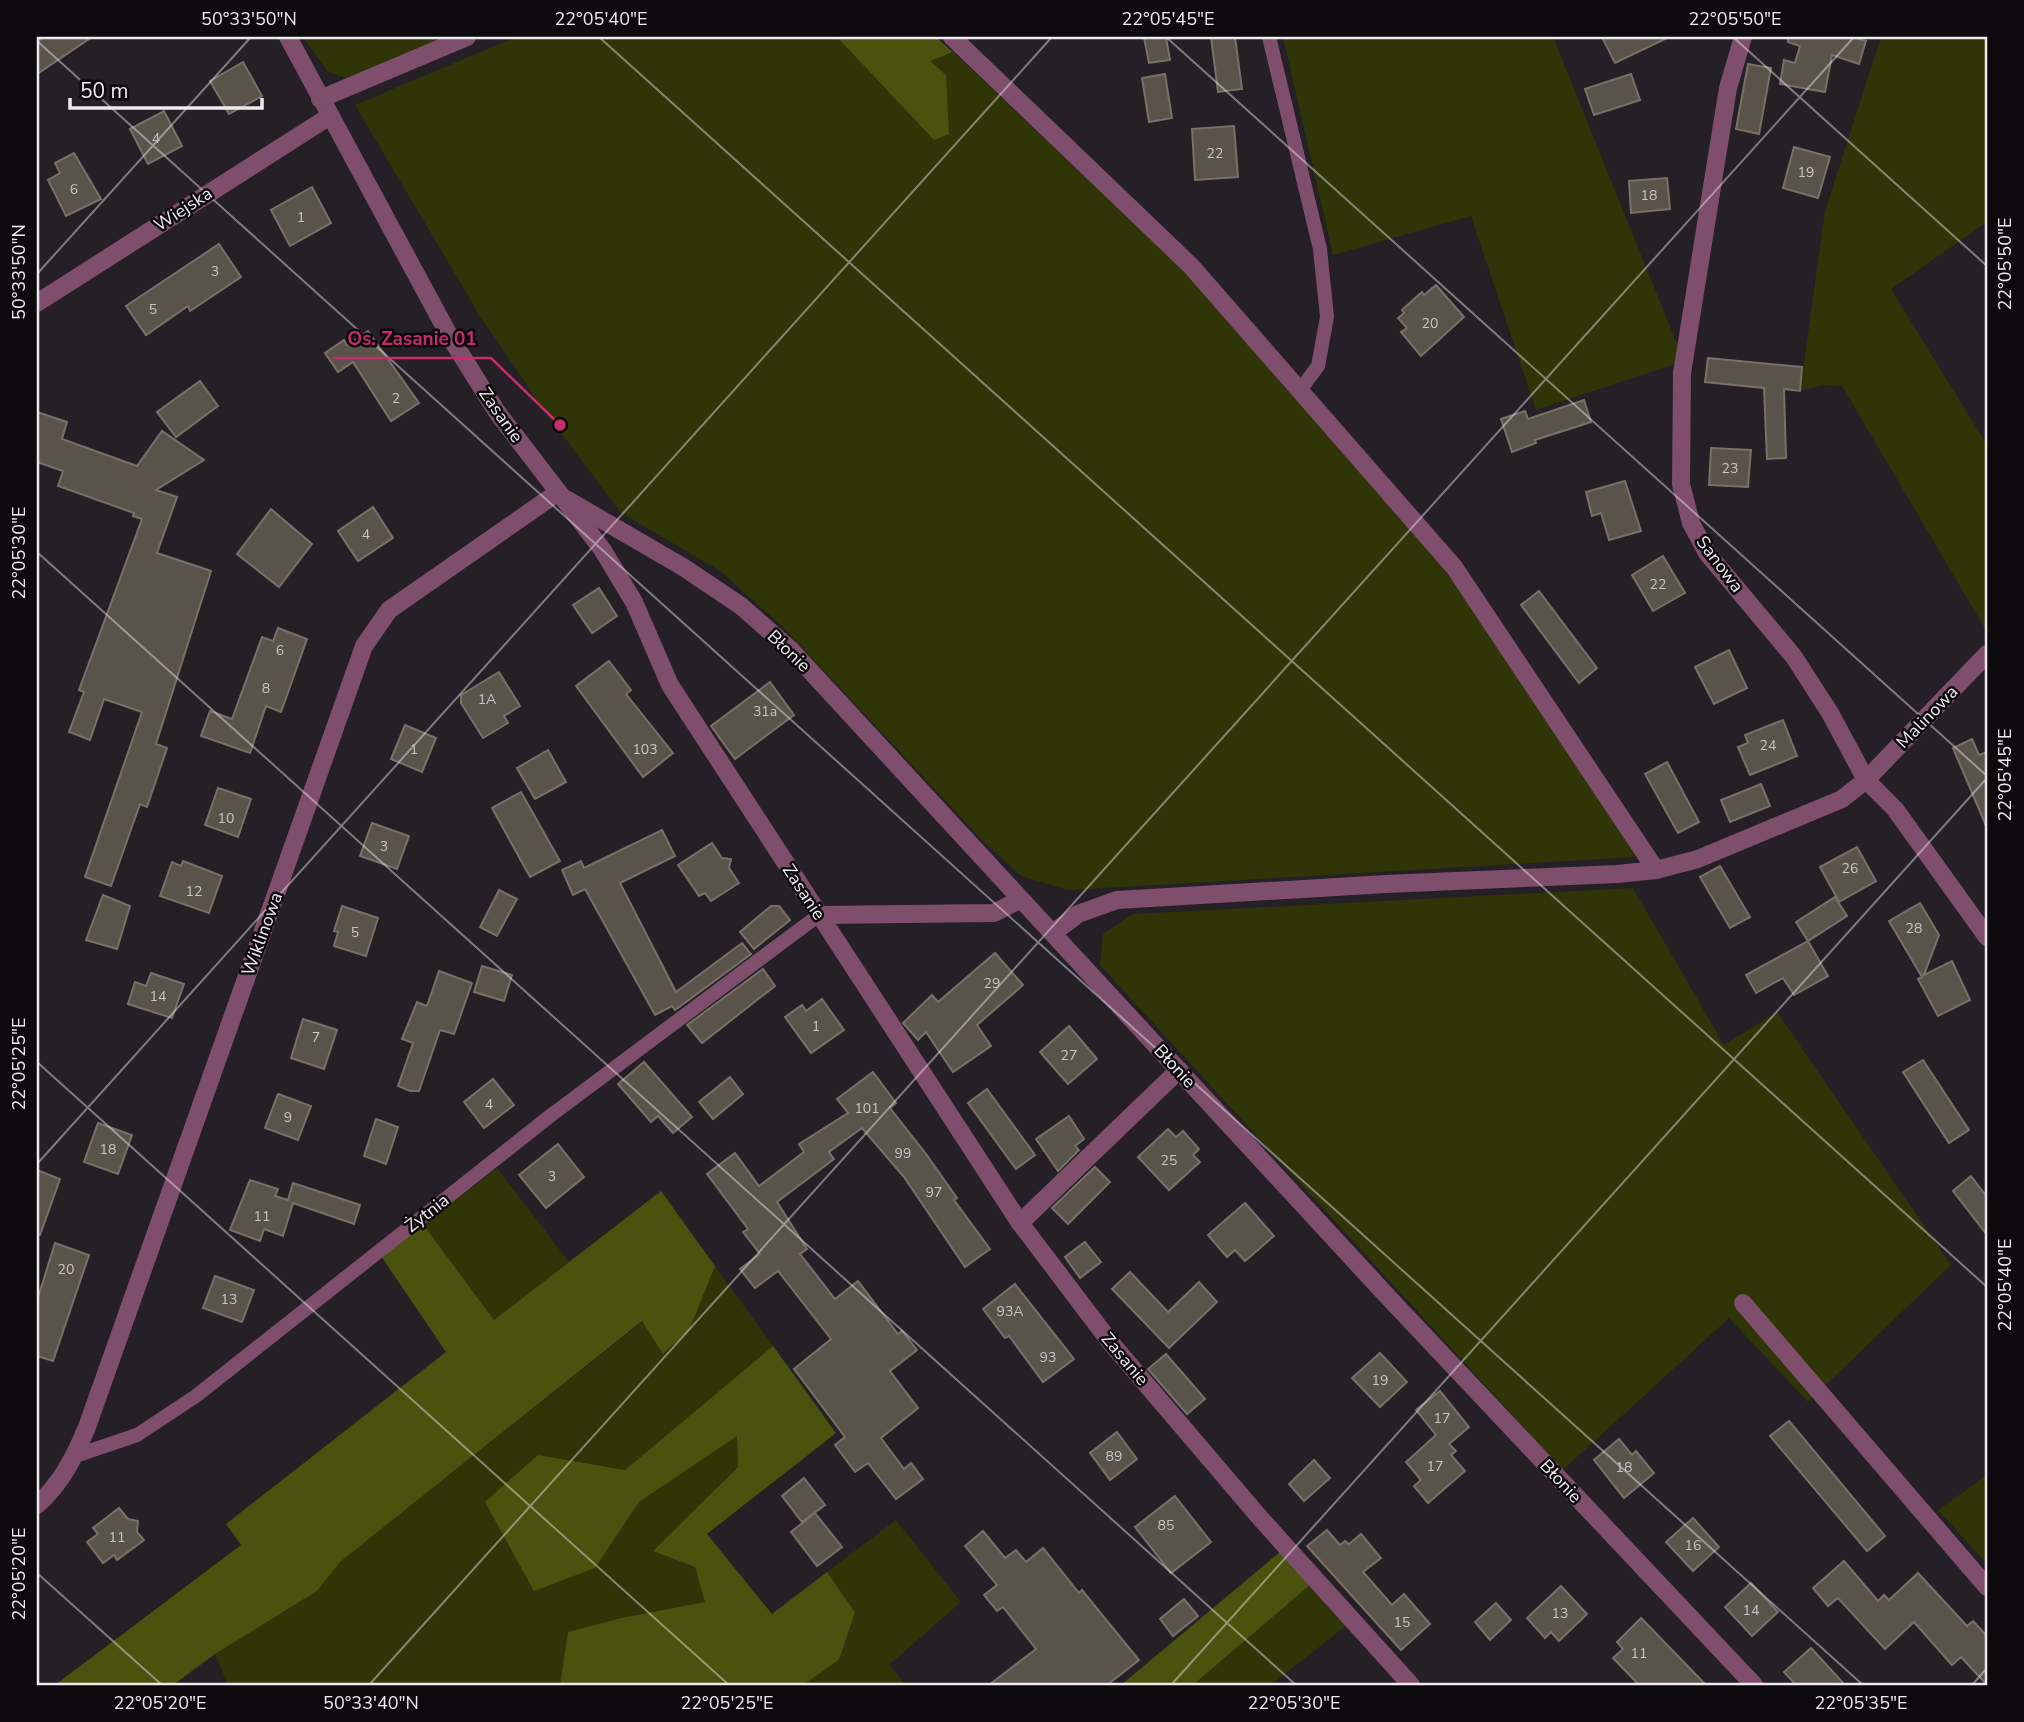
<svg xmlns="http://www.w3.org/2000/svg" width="2024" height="1722" font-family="'Nunito Sans',sans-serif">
	<rect width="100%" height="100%" fill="#251f26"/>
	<g fill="#2f3507">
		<path d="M303,37H448L348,79L328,72Z"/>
		<path d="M516,37H837L935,140L929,61L953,52L1188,274L1424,545C1505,641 1568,752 1636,857L1068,890L1021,876L982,840L784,628L719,570L621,513L562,434L568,428L559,417L552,422L480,316L355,105Z"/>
		<path d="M1283,37H1553L1684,361L1536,410L1471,216L1333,255Z"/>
		<path d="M1881,37H1987V222L1891,289L1987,445V632L1842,386L1824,385L1800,391L1825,211Z"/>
		<path d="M1633,888L1724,1045L1777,1012L1951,1265L1808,1402L1729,1318L1563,1470L1100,965L1103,934L1133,914Z"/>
		<path d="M497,1168L569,1262L494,1320L423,1224Z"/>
		<path d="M715,1266L773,1346L625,1470L538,1455L595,1568L639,1502L737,1435L738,1467L653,1551L695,1567L705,1602L621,1618L568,1632L560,1685H228L215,1654L317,1591L340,1562L643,1321L664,1354L689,1331Z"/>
		<path d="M1987,1475V1564L1938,1510Z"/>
		<path d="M896,1520L961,1602L889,1665L906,1685H803L839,1660L855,1612L827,1572Z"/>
		<path d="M1310,1585L1347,1625L1271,1685H1193Z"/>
	</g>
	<g fill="#4a530d">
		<path d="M837,37H936L953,52L930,61L946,75L949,134L934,140Z"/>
		<path d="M661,1191L715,1266L689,1331L663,1354L642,1321L340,1562L317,1591L215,1654L173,1685H55L241,1545L226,1524L446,1352L381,1256L423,1224L494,1320Z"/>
		<path d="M773,1346L836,1433L707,1534L772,1614L827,1572L855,1612L839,1660L803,1685H560L568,1632L621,1618L705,1602L695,1567L653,1551L738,1467L737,1436L639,1502L595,1568L534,1591L485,1502L538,1455L625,1470Z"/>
		<path d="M1280,1552L1310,1585L1193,1685H1121Z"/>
	</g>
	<g fill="#5a534a" stroke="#797168" stroke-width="2">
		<path d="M45,37H92L37,74V42Z"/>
		<path d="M1144,37H1166L1170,60L1149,63Z"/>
		<path d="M1211,37H1235L1242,89L1218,92Z"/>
		<path d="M1602,37H1669L1615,63Z"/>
		<path d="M1788,37H1852L1866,41L1859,64L1832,55L1825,92L1780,84L1784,60L1795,63L1800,46L1788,42Z"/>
		<path d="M243,62L262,96L229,114L210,81Z"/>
		<path d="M1748,64L1771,68L1759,134L1736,129Z"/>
		<path d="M1165,74L1172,118L1149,122L1142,78Z"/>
		<path d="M1631,74L1640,100L1594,115L1585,89Z"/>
		<path d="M164,111L182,146L148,164L130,129Z"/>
		<path d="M1234,126L1238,177L1195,180L1192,129Z"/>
		<path d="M1794,147L1830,157L1818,198L1783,188Z"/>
		<path d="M74,153L101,199L66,216L48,180L60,173L55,163Z"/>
		<path d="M1667,178L1670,209L1631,213L1629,181Z"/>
		<path d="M312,187L331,223L290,246L271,210Z"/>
		<path d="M219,244L241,277L190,311L188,306L146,335L126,306Z"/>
		<path d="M1436,285L1464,317L1421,356L1401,332L1407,328L1398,318L1404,313L1402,310L1422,292L1424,295Z"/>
		<path d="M368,331L419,403L391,421L353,362L338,372L325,353L344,340L347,345Z"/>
		<path d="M1708,358L1802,367L1800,391L1784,389L1786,458L1767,459L1764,388L1705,382Z"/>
		<path d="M200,381L218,406L176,437L157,412Z"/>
		<path d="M1584,400L1591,422L1535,440L1536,443L1512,452L1501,419L1525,411L1528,419Z"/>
		<path d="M37,412L67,422L62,439L137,466L162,431L204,460L156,490L177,497L157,553L211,571L156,744L167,748L147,807L140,804L111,886L85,877L142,712L104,699L90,740L69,732L84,692L79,690L142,519L133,516L134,513L58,486L63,471L37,462Z"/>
		<path d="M1711,448L1751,450L1748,487L1709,485Z"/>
		<path d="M1625,481L1641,531L1609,540L1601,513L1592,516L1586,492Z"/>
		<path d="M373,507L393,538L358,561L338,531Z"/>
		<path d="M271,509L312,544L279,587L237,554Z"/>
		<path d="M1663,556L1685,593L1653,611L1632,575Z"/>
		<path d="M599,588L617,616L592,633L573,605Z"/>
		<path d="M1539,591L1597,668L1579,683L1521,605Z"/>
		<path d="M278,628L307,639L281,712L266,706L250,753L201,736L210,711L232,719L262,637L273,641Z"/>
		<path d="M1729,650L1747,688L1714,704L1695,667Z"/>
		<path d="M609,661L631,690L626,694L673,753L643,777L576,686Z"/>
		<path d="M499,672L520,706L504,716L508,723L483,738L461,703V695Z"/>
		<path d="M770,682L794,715L735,759L711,726Z"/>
		<path d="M1783,720L1797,756L1750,775L1738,747L1748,743L1745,735Z"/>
		<path d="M405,725L436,738L422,772L391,759Z"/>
		<path d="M1972,739L1979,755L1987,752V828L1953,748Z"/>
		<path d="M548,750L566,782L535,799L517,768Z"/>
		<path d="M1667,762L1699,822L1678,833L1645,774Z"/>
		<path d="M1761,784L1770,806L1730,822L1721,800Z"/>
		<path d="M218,788L251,799L238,837L205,825Z"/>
		<path d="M521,792L560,861L530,877L492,808Z"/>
		<path d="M372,823L409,836L397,869L360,856Z"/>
		<path d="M662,830L675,856L620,883L676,992L742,943L751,954L675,1010L672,1006L655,1015L585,889L573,895L562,870L581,861L584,868Z"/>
		<path d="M712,843L722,858L731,859L729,868L739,883L711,901L705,893L699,896L678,865Z"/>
		<path d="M1857,847L1876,881L1839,902L1820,867Z"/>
		<path d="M183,861L222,876L209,913L160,896L172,862L181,866Z"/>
		<path d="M1720,866L1750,917L1730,928L1700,877Z"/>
		<path d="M499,890L517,899L497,936L480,927Z"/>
		<path d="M103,895L130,906L117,949L86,940Z"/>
		<path d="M1835,897L1847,916L1808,941L1796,922Z"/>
		<path d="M1920,903L1939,935L1924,975L1952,961L1970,1000L1938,1016L1918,979L1922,977L1889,921Z"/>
		<path d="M342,906L378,918L366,956L334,946L338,932L334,931Z"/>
		<path d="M771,906H779L790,920L754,949L740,932Z"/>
		<path d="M1808,941L1828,976L1794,995L1783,978L1756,993L1746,975Z"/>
		<path d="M995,953L1023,985L977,1025L991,1046L953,1072L926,1032L918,1040L903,1023L932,995L938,1002Z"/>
		<path d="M482,966L512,975L504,1001L474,992Z"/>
		<path d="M763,969L775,986L702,1043L687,1025Z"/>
		<path d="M439,971L472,983L454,1034L440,1030L419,1091H410L398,1086L413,1043L402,1039L417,1002L427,1006Z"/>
		<path d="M151,973L184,984L172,1018L128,1004L135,982L146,986Z"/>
		<path d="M822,999L844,1030L811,1053L785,1017L802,1005L806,1011Z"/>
		<path d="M303,1019L337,1030L324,1069L291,1058Z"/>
		<path d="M1069,1026L1097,1059L1068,1084L1040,1052Z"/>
		<path d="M1923,1060L1969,1130L1949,1143L1903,1072Z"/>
		<path d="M644,1062L692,1117L673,1133L658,1116L651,1122L618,1084Z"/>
		<path d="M873,1072L896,1103L890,1108L926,1154L957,1198L954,1200L990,1249L965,1267L904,1177L862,1128L829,1152L834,1159L777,1202L807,1249L800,1254L835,1299L858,1281L898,1334L902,1331L917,1350L890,1371L918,1408L881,1438L904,1469L911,1463L923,1479L896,1499L868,1463L855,1472L835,1445L845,1437L794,1369L831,1339L778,1271L755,1288L740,1269L760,1254L743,1232L748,1229L707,1174L735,1153L759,1186L804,1152L799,1144L848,1113L837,1099Z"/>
		<path d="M730,1077L743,1094L713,1119L699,1102Z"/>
		<path d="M493,1079L514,1105L484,1128L464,1102Z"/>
		<path d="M987,1089L1035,1155L1016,1169L968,1103Z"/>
		<path d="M278,1094L311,1106L298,1140L265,1128Z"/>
		<path d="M1069,1116L1084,1139L1075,1146L1079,1150L1058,1171L1036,1139Z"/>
		<path d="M376,1119L398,1127L386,1164L364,1156Z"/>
		<path d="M98,1123L132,1135L118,1174L84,1162Z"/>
		<path d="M1168,1129L1176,1137L1183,1131L1199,1149L1193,1155L1200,1162L1169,1190L1138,1157Z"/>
		<path d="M558,1144L584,1177L546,1208L519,1175Z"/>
		<path d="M1095,1167L1110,1182L1068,1224L1052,1208Z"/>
		<path d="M37,1170L60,1179L40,1235L37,1234Z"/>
		<path d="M1971,1176L1987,1197V1235L1953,1191Z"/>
		<path d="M250,1180L278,1189L275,1196L288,1200L293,1183L360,1205L354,1224L293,1203L283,1236L264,1229L260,1241L230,1230Z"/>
		<path d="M1245,1203L1274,1236L1245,1261L1235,1250L1227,1257L1208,1235Z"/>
		<path d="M1085,1242L1101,1262L1080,1278L1065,1257Z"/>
		<path d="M55,1243L89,1255L53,1361L37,1356V1301Z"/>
		<path d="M1130,1272L1168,1312L1199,1282L1217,1302L1169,1348L1112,1289Z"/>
		<path d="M215,1276L254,1290L242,1322L203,1308Z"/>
		<path d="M1015,1284L1074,1359L1043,1382L1009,1336L1005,1338L983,1309Z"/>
		<path d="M1380,1353L1407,1382L1380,1407L1352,1378Z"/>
		<path d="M1166,1354L1205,1399L1187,1414L1148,1369Z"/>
		<path d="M1440,1391L1469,1427L1449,1444L1456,1451L1451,1455L1465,1471L1428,1503L1414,1486L1421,1480L1406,1462L1436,1435L1416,1410Z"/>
		<path d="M1789,1421L1885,1536L1867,1551L1770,1436Z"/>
		<path d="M1117,1432L1137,1459L1110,1480L1090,1453Z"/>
		<path d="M1619,1439L1632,1455L1636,1451L1654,1473L1624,1498L1594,1460Z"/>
		<path d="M1314,1460L1330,1478L1304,1501L1289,1484Z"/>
		<path d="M804,1478L825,1505L802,1522L782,1496Z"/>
		<path d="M1175,1496L1211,1542L1171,1573L1135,1527Z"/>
		<path d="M119,1508L128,1519L138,1521L137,1532L144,1540L117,1560L114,1555L103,1563L87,1542L98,1534L93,1528Z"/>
		<path d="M815,1513L842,1547L817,1566L791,1532Z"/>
		<path d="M1693,1518L1719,1547L1693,1571L1666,1542Z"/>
		<path d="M1327,1530L1340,1545L1345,1541L1349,1544L1361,1534L1381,1558L1363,1572L1392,1605L1404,1594L1430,1624L1401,1650L1307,1546Z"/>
		<path d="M983,1531L1005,1558L1016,1550L1026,1562L1043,1548L1079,1593L1082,1590L1139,1660L1107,1685H989L1036,1649L1003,1607L997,1611L984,1595L997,1585L965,1546Z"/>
		<path d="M1844,1561L1878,1601L1884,1595L1889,1600L1918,1573L1967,1626L1973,1621L1987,1636V1685L1961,1657L1952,1665L1914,1622L1885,1649L1838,1598L1828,1606L1813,1588Z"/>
		<path d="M1751,1583L1778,1612L1752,1636L1725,1607Z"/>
		<path d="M1561,1586L1587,1614L1559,1641L1551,1632L1545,1638L1527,1618Z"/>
		<path d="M1184,1599L1198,1616L1173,1636L1160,1619Z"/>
		<path d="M1496,1603L1511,1620L1490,1640L1475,1622Z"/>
		<path d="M1641,1618L1706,1685H1639L1613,1658L1623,1649L1617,1642Z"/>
		<path d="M1811,1648L1823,1661L1845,1685H1796L1784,1672Z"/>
	</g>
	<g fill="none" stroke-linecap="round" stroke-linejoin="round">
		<g stroke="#7e4e6c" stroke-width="14">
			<path d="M1269,37L1320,249L1327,317L1318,366L1300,390"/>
			<path d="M75,1456L137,1435L196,1396L550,1116L819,915"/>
		</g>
		<g stroke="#7e4e6c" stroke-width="18">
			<path d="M288,37L450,337L497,412L602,549L634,602L670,685L1020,1223L1111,1343L1261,1519L1411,1685"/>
			<path d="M952,37L1191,266L1454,567L1656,870"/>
			<path d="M1743,37L1728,88L1682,373L1681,484L1691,523L1707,553L1794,657L1830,713L1866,780L1895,809L1987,937"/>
			<path d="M320,99L467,37"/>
			<path d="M37,303L330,116"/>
			<path d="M566,499L683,567L741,606L791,650L1389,1298L1754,1685"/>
			<path d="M819,915L994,913L1021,899"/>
			<path d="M1053,933L1078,914L1117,900L1386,884L1617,874L1656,870L1698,859L1842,799L1866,780L1987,654"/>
			<path d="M1020,1223L1179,1070"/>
			<path d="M1743,1303L1987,1587"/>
			<path d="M37,1505C61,1484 75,1456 87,1427L364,646L389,610L557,493"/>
		</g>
	</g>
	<path fill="none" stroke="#eeeaef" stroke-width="2" stroke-opacity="0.45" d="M599,37L1987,1287M1166,37L1987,776M1733,37L1987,266M37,41L1863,1685M37,274L251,37M37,552L1296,1685M37,1062L729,1685M37,1164L1052,37M37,1573L162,1685M369,1685L1854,37M1171,1685L1987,778M1972,1685L1987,1668"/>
	<g text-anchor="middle" stroke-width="5" stroke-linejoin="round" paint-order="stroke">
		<g font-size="14" fill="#c9c4c6">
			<text x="156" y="143">4</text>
			<text x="1215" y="158">22</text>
			<text x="1806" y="177">19</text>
			<text x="74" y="194">6</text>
			<text x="1649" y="200">18</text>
			<text x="301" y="222">1</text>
			<text x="215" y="276">3</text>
			<text x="153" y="314">5</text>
			<text x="1430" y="328">20</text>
			<text x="396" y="403">2</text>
			<text x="1730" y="473">23</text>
			<text x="366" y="539">4</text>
			<text x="1658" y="589">22</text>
			<text x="280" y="655">6</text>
			<text x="266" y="693">8</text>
			<text x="487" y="704">1A</text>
			<text x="765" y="716">31a</text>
			<text x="1768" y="750">24</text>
			<text x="414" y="754">1</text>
			<text x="645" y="754">103</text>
			<text x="226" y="823">10</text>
			<text x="384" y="851">3</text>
			<text x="1850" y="873">26</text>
			<text x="194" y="896">12</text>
			<text x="1914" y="933">28</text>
			<text x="355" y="937">5</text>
			<text x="992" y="988">29</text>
			<text x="158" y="1001">14</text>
			<text x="816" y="1031">1</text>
			<text x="316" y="1042">7</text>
			<text x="1069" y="1060">27</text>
			<text x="489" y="1109">4</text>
			<text x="867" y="1113">101</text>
			<text x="288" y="1122">9</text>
			<text x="108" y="1154">18</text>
			<text x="903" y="1158">99</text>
			<text x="1169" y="1165">25</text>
			<text x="552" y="1181">3</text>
			<text x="934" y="1197">97</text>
			<text x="262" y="1221">11</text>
			<text x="66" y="1274">20</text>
			<text x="229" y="1304">13</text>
			<text x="1010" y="1316">93A</text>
			<text x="1048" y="1362">93</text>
			<text x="1380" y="1385">19</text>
			<text x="1442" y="1423">17</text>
			<text x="1114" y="1461">89</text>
			<text x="1435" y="1471">17</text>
			<text x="1624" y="1472">18</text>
			<text x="1166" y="1530">85</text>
			<text x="117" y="1542">11</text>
			<text x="1693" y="1550">16</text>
			<text x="1751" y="1615">14</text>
			<text x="1560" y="1618">13</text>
			<text x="1402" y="1627">15</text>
			<text x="1639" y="1658">11</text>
		</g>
		<g font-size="18" fill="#eeeaef" stroke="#0c0a0d">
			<text transform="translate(183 209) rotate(-33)" y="6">Wiejska</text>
			<text transform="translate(501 415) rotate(55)" y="6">Zasanie</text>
			<text transform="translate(1720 564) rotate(53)" y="6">Sanowa</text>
			<text transform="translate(789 651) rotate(44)" y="6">Błonie</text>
			<text transform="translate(1927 717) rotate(-46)" y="6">Malinowa</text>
			<text transform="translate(804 892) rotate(57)" y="6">Zasanie</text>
			<text transform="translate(262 934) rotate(-70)" y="6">Wiklinowa</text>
			<text transform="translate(1175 1066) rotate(47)" y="6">Błonie</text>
			<text transform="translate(427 1213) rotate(-38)" y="6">Żytnia</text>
			<text transform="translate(1125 1359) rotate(50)" y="6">Zasanie</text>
			<text transform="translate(1561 1481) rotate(47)" y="6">Błonie</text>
		</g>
	</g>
	<path fill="none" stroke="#c62d6a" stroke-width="2.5" d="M560 425L491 358H333"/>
	<circle fill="#c62d6a" stroke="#0c0a0d" stroke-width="2.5" cx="560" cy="425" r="7"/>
	<g font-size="19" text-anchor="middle" font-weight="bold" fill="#c62d6a" stroke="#0c0a0d" stroke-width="5" stroke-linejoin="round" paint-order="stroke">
		<text x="412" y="345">Os. Zasanie 01</text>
	</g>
	<rect width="2024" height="1722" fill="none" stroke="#0c0a0d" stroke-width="77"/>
	<path d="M70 98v10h192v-10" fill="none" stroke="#eeeaef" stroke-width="3.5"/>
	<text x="80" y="98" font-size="21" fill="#eeeaef" stroke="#0c0a0d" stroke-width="5" paint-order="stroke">50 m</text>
	<rect x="38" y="38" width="1948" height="1646" fill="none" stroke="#eeeaef" stroke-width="2.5"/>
	<g font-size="18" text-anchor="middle" fill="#eeeaef">
		<text x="249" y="25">50°33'50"N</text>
		<text x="601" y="25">22°05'40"E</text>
		<text x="1168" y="25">22°05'45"E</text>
		<text x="1735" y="25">22°05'50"E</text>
		<text transform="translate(2005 264) rotate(-90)" y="6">22°05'50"E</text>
		<text transform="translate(19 272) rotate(-90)" y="6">50°33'50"N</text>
		<text transform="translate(19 553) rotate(-90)" y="6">22°05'30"E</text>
		<text transform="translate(2005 775) rotate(-90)" y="6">22°05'45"E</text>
		<text transform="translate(19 1064) rotate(-90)" y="6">22°05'25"E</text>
		<text transform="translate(2005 1285) rotate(-90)" y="6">22°05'40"E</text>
		<text transform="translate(19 1574) rotate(-90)" y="6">22°05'20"E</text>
		<text x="160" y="1709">22°05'20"E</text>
		<text x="371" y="1709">50°33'40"N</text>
		<text x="727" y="1709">22°05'25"E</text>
		<text x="1294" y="1709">22°05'30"E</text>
		<text x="1861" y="1709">22°05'35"E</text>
	</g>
</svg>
